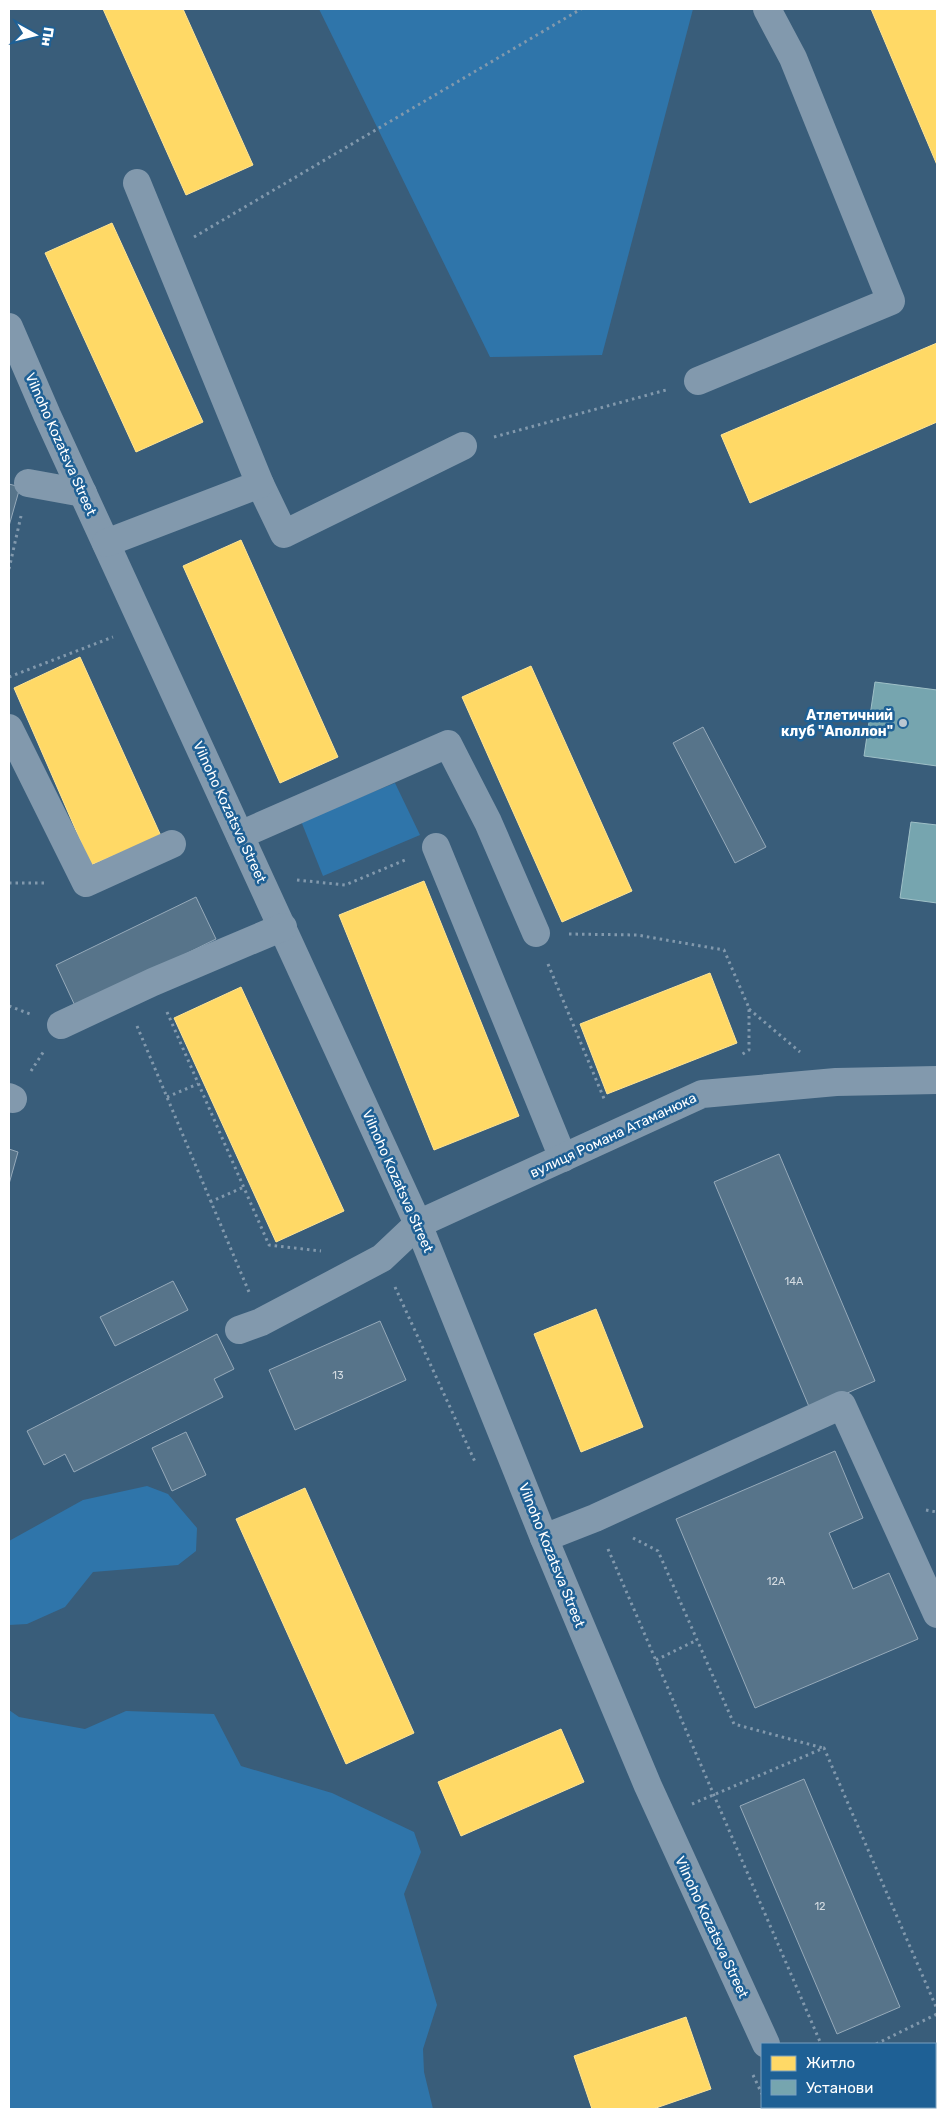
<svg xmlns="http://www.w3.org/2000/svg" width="946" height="2118" font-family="Rubik,sans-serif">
	<rect width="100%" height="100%" fill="#395d7a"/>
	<g fill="#2f75aa">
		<path d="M319,9H693L602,355L490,357Z"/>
		<path d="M395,783L420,835L323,876L301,821Z"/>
		<path d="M147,1486L168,1494L197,1528L196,1551L178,1565L93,1572L65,1607L27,1624L9,1625V1541L83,1500Z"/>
		<path d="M9,1710L19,1717L85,1729L126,1711L214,1714L241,1766L332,1793L414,1832L421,1852L404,1894L437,2005L423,2049L424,2072L433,2109H9Z"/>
	</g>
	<g fill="#ffd966" stroke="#ffe494">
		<path d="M103,9H183L253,165L186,195Z"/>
		<path d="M871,9H937V165Z"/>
		<path d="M112,223L203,422L136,452L45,253Z"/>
		<path d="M937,343V422L750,503L721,435Z"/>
		<path d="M241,540L338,757L280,783L183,566Z"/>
		<path d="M80,657L161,836L91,865L14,688Z"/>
		<path d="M531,666L632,891L562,922L462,697Z"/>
		<path d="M424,881L519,1116L434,1150L339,915Z"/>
		<path d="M710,973L737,1043L607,1094L580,1024Z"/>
		<path d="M241,987L344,1211L276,1242L174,1018Z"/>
		<path d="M596,1309L643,1427L581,1452L534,1334Z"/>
		<path d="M305,1488L414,1733L346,1764L236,1519Z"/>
		<path d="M561,1729L584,1782L461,1836L438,1782Z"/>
		<path d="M686,2017L711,2089L653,2109H592L574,2056Z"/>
	</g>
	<g fill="#76a5af" stroke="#9fc0c7">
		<path d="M875,682L937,690V766L864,756Z"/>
		<path d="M911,822L937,825V903L900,898Z"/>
	</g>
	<g fill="#57748a" stroke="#96aaba">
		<path d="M9,484L20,487L9,526Z"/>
		<path d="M703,727L766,847L735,863L673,743Z"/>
		<path d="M196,897L216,939L76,1008L56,965Z"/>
		<path d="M9,1149L18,1152L9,1184Z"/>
		<path d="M779,1154L875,1381L810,1409L714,1182Z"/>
		<path d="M173,1281L188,1310L115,1346L100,1317Z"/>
		<path d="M380,1321L406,1380L295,1430L269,1370Z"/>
		<path d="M217,1334L234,1369L214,1379L223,1397L74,1472L65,1454L44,1465L27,1431Z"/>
		<path d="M186,1432L206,1475L172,1491L152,1448Z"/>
		<path d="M835,1451L863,1518L829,1533L853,1589L889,1573L918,1639L755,1708L676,1519Z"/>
		<path d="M804,1779L900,2007L837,2034L740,1806Z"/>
	</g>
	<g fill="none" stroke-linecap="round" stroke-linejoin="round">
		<g stroke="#8299ad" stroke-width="3" stroke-dasharray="2.5 4" stroke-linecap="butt">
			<path d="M194,237L581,9"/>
			<path d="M494,437L666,390"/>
			<path d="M9,569L21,516"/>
			<path d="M9,677L113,637"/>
			<path d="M297,880L345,885L405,860"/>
			<path d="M9,883H48"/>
			<path d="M569,934L637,935L724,950L749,1008V1050L741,1055"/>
			<path d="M548,964L605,1101"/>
			<path d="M9,1006L30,1014"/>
			<path d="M749,1009L800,1052"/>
			<path d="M167,1012L269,1245L321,1251"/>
			<path d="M137,1026L249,1292"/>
			<path d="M31,1071L44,1051"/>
			<path d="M167,1097L198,1084"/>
			<path d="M210,1202L244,1187"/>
			<path d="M395,1287L476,1464"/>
			<path d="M926,1510L937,1512"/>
			<path d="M633,1538L658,1551L734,1724L823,1748"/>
			<path d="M608,1549L821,2044"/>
			<path d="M656,1660L697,1640"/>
			<path d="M692,1804L824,1748L937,2009"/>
			<path d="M876,2044L937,2014"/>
			<path d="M753,2075L762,2094"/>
		</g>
		<g stroke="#8299ad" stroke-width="28">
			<path d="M9,327L47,415L418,1224L544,1538L648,1786L766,2044"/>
			<path d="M698,381L891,301L793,58L767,9"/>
			<path d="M28,483L83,493"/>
			<path d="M260,484L284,534L463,446"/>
			<path d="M106,543L260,484L137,183"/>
			<path d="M9,728L86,883L172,844"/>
			<path d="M240,835L448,744L488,822L536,933"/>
			<path d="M436,847L563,1158"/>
			<path d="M61,1025L153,982L283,927"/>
			<path d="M9,1097L13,1099"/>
			<path d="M239,1330L261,1322L382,1258L418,1224L702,1094L836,1082L937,1080"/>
			<path d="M544,1538L595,1518L842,1405L937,1614"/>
			<path d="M935,2094L937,2093"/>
			<path d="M794,2107L795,2109"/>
			<path d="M901,2109L907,2107"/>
		</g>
	</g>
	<circle fill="#bac6d0" stroke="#1e6095" stroke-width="2" cx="903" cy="723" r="5"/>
	<g text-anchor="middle" stroke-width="5" stroke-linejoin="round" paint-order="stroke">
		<g font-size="11" fill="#d5dce2">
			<text x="794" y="1285">14А</text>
			<text x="338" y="1379">13</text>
			<text x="776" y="1585">12А</text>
			<text x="820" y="1910">12</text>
		</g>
		<g font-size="14" fill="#fff" stroke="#1e6095">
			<text transform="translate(61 444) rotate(66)" y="5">Vilnoho Kozatsva Street</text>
			<text transform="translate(230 812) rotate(65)" y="5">Vilnoho Kozatsva Street</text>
			<text transform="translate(613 1135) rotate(-25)" y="5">вулиця Романа Атаманюка</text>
			<text transform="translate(398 1181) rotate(66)" y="5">Vilnoho Kozatsva Street</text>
			<text transform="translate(552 1555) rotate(68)" y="5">Vilnoho Kozatsva Street</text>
			<text transform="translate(712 1927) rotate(65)" y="5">Vilnoho Kozatsva Street</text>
		</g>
		<g font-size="14" font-weight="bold" fill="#fff" stroke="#1e6095" text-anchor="end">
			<text x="893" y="720">Атлетичний<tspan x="893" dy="16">клуб "Аполлон"</tspan></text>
		</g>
	</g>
	<rect width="946" height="2118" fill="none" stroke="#ffffff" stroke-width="20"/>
	<rect x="761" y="2043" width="175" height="65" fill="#1e6095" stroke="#78a0bf"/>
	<rect x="771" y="2056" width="25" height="15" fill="#ffd966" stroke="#78a0bf"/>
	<text x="806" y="2068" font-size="15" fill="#ffffff">Житло</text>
	<rect x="771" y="2080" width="25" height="15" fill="#76a5af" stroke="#78a0bf"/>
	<text x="806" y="2093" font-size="15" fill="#ffffff">Установи</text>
	<g transform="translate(35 35) rotate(98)" stroke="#1e6095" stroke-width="4" paint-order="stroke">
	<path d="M0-4L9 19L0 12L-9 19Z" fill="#ffffff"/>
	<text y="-8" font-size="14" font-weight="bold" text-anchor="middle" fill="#ffffff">Пн</text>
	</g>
</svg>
